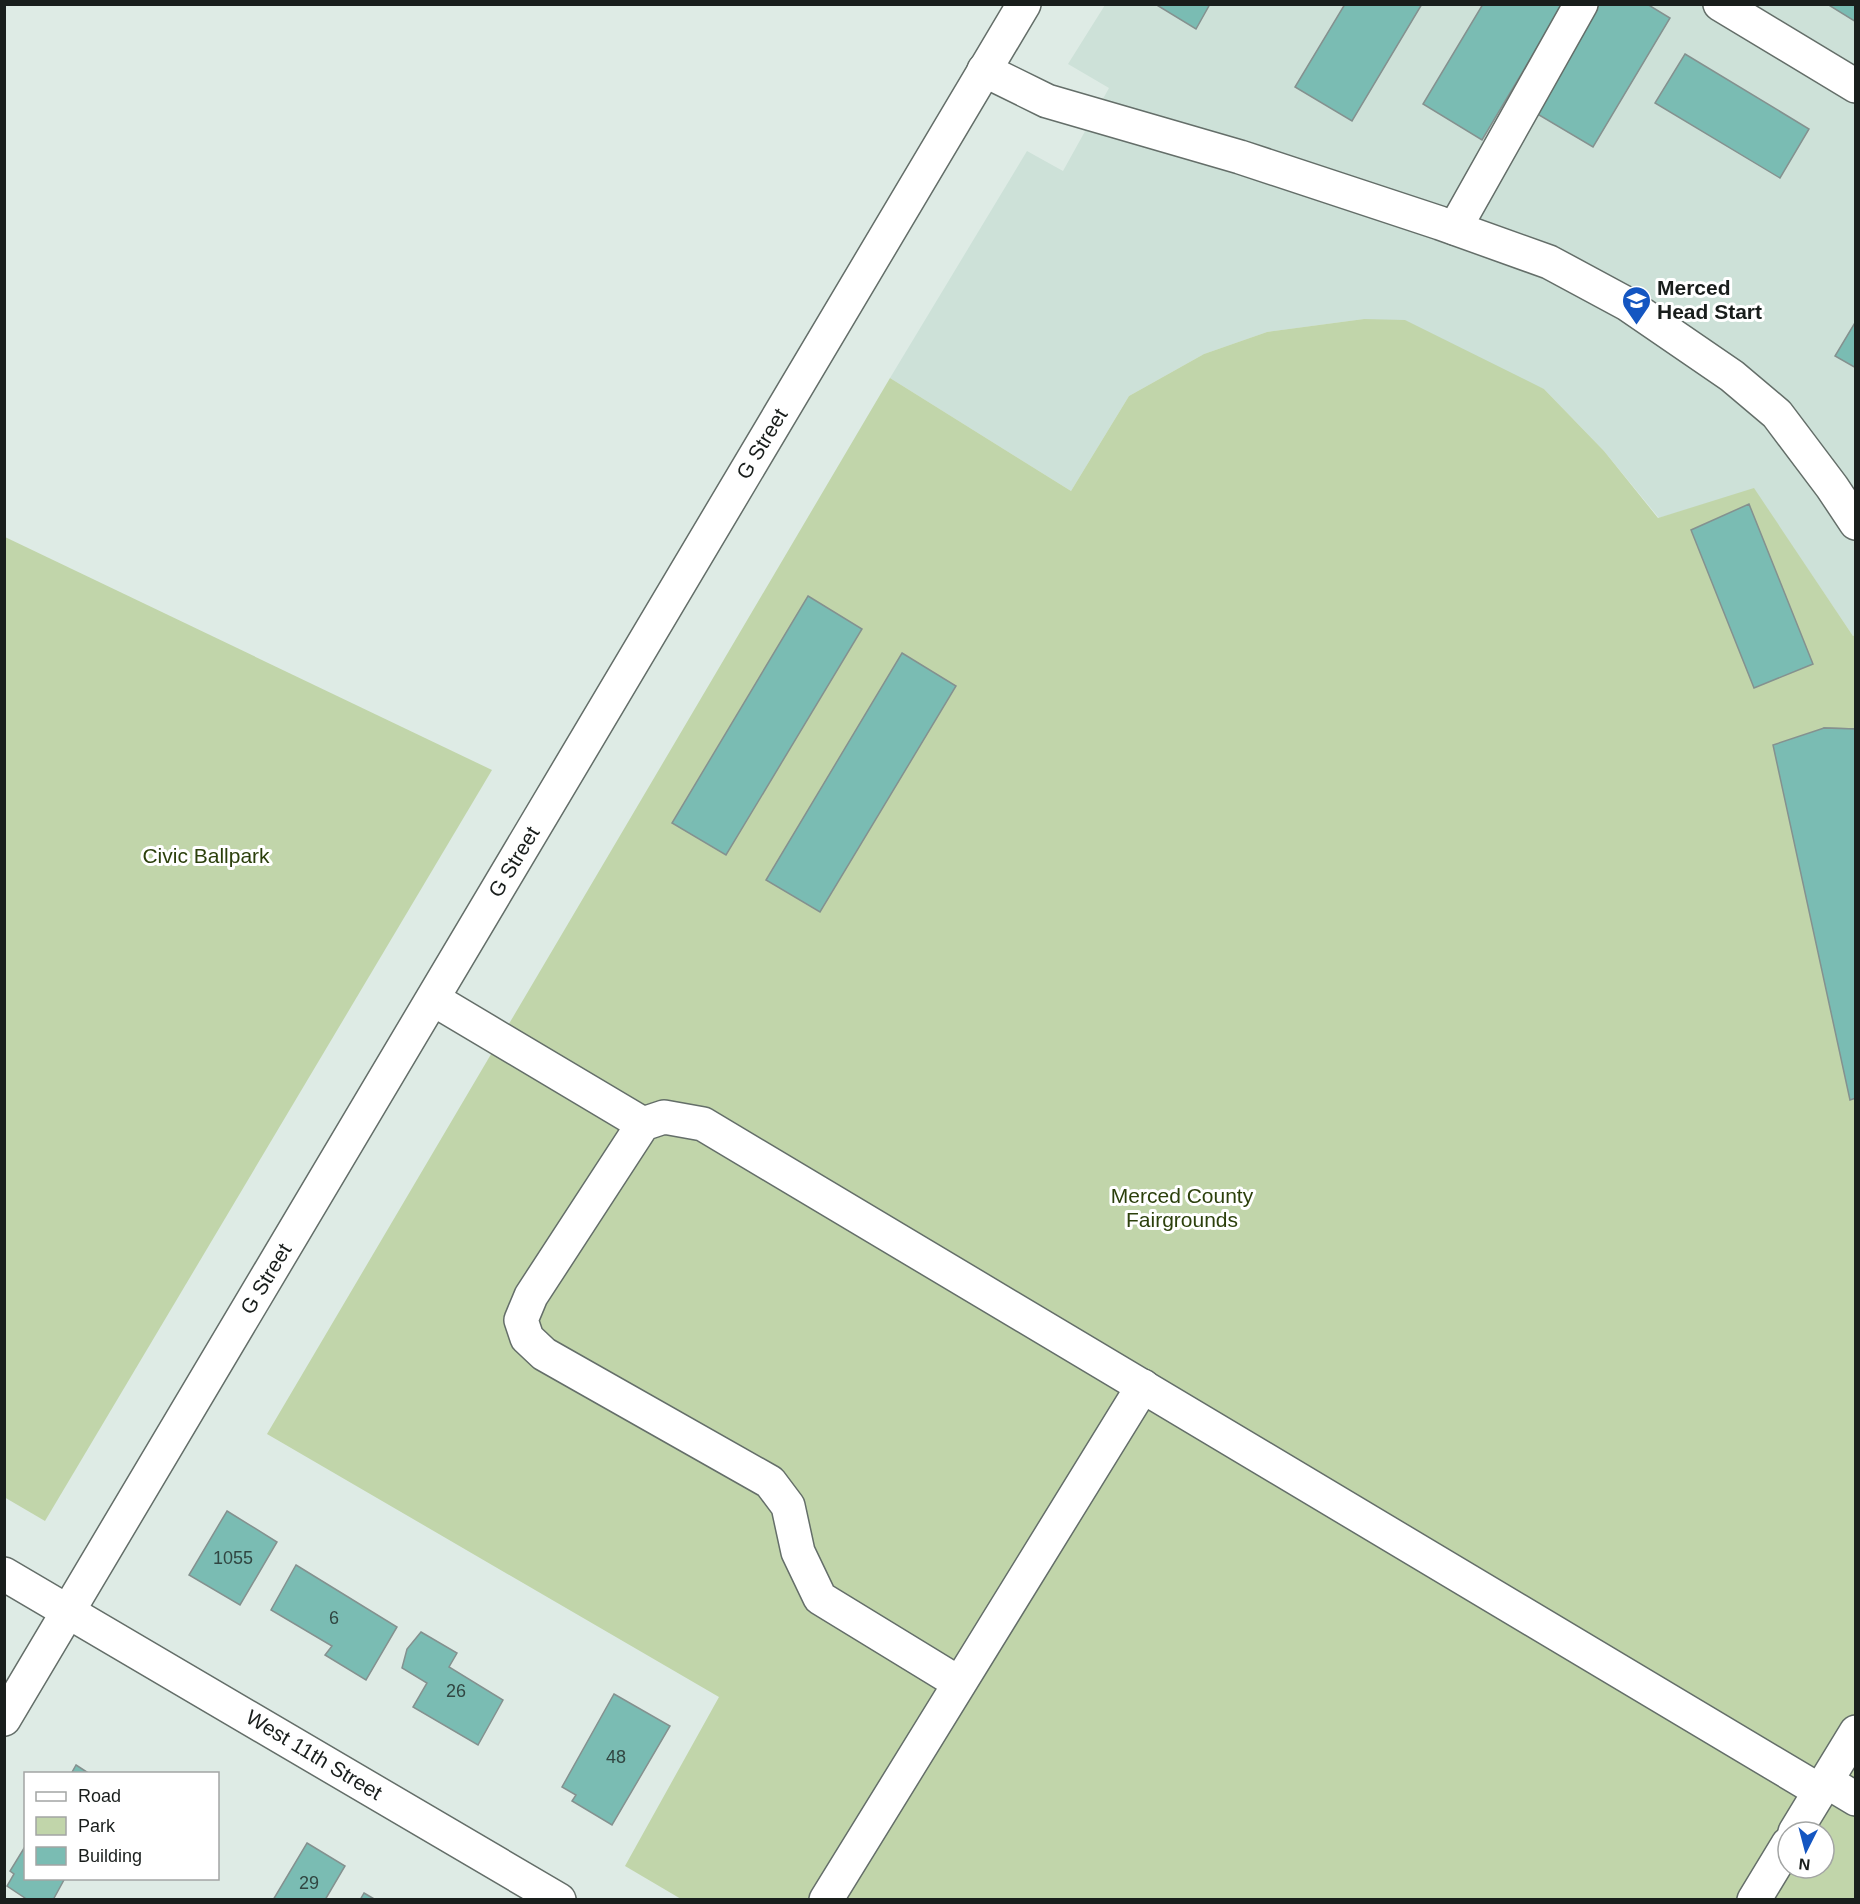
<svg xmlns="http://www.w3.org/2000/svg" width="1860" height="1904" font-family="Helvetica,sans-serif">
	<rect width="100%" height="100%" fill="#deebe5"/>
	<path fill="#cde1d8" d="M1105,5H1855L1856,635L1853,636L1754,489L1659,518L1604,451L1544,389L1364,319L1267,332L1204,354L1129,396L1071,491L890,378L1027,151L1063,171L1109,88L1068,64Z"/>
	<g fill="#c1d5aa" fill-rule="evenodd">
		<path d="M1364,319L1405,320L1544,389L1604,451L1658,518L1754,488L1853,636L1855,635V1899H681L625,1866L719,1697L267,1434L890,378L1071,491L1129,396L1204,354L1267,332ZM1788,1832H1824V1868H1788Z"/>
		<path d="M5,537L492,770L45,1521L4,1497Z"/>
	</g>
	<g fill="#7abcb3" stroke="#84918f" stroke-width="1.5">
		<path d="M1155,4H1210L1196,29Z"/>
		<path d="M1345,4H1422L1352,121L1295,87Z"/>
		<path d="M1483,4H1563L1482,140L1423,104Z"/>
		<path d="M1599,4H1647L1670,18L1593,147L1534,112Z"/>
		<path d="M1827,4H1856V22Z"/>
		<path d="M1685,54L1809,129L1780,178L1655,103Z"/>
		<path d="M1856,321V368L1835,356Z"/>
		<path d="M1749,504L1813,664L1754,688L1691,530Z"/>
		<path d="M808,596L862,629L726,855L672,823Z"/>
		<path d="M902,653L956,686L820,912L766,880Z"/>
		<path d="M1824,728L1856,729V955L1810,748L1813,735Z"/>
		<path d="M1824,728L1856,729V1098L1850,1100L1773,745Z"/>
		<path d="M227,1511L277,1542L240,1605L189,1575Z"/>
		<path d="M296,1565L397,1627L366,1680L325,1655L332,1646L271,1610Z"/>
		<path d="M421,1632L457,1653L449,1667L503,1700L478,1745L413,1707L427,1683L402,1668L407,1649Z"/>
		<path d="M614,1694L670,1726L612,1825L572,1801L576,1795L562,1787Z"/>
		<path d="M76,1765L90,1774H71Z"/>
		<path d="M307,1843L345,1866L325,1900H273Z"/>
		<path d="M26,1845V1878H65L53,1900H28L7,1886L14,1874L10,1871Z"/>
		<path d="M364,1893L376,1900H360Z"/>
	</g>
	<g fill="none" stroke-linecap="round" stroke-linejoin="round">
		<defs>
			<g id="minor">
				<path d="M1720,4L1856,86"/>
				<path d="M984,70L1047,101L1240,157L1440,223L1549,262L1627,304L1732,376L1777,414L1832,487L1856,523"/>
				<path d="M1455,228L1581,4"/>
				<path d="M433,999L643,1124"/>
				<path d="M4,1574L559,1900"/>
				<path d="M959,1683L820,1598L798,1552L788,1506L770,1482L544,1354L527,1338L521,1320L531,1296L643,1124L664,1117L703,1124L1820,1791"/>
				<path d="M1826,1781L1856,1799"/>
				<path d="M1795,1832L1856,1732"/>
				<path d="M826,1900L1143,1386"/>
				<path d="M1754,1900L1788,1844"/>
			</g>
			<path id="major" d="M4,1719L1024,4"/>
		</defs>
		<use href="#minor" stroke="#646e69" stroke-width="36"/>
		<use href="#major" stroke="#646e69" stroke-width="36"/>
		<use href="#minor" stroke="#fff" stroke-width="33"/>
		<use href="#major" stroke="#fff" stroke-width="33"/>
	</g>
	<defs>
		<symbol id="school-pin" viewBox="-11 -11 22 30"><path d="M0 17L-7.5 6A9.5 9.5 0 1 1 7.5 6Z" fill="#1456c1" stroke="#fff"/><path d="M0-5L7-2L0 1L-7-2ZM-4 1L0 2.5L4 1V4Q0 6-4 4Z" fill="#fff"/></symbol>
	</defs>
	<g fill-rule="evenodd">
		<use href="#school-pin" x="1620" y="284" width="33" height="45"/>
	</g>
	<g text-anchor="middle" stroke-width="6" stroke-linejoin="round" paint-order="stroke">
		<g font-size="18" fill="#314642">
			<text x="233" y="1564">1055</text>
			<text x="334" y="1624">6</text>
			<text x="456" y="1697">26</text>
			<text x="616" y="1763">48</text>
			<text x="309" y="1889">29</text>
		</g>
		<g font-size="21" font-weight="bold" fill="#191e1c" stroke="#fff" text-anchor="start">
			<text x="1657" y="295">Merced<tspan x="1657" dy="24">Head Start</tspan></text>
		</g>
		<g font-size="21" fill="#191e1c" stroke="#fff">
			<text transform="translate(762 444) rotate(-59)" y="7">G Street</text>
			<text transform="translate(514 862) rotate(-59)" y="7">G Street</text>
			<text transform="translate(266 1279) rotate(-59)" y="7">G Street</text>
			<text transform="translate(314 1755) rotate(31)" y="7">West 11th Street</text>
		</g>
		<g font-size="21" fill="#2c400c" stroke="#fff">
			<text x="206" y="863">Civic Ballpark</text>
			<text x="1182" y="1203">Merced County<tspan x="1182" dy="24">Fairgrounds</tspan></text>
		</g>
	</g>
	<rect width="1860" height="1904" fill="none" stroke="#191e1c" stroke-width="12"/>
	<rect x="24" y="1772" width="195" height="108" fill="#ffffff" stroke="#a3a5a4" stroke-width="1.5"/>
	<rect x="36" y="1792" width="30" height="9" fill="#ffffff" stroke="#a3a5a4" stroke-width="1.5"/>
	<text x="78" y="1802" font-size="18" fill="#191e1c">Road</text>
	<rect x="36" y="1817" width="30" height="18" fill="#c1d5aa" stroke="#a3a5a4" stroke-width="1.5"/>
	<text x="78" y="1832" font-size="18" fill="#191e1c">Park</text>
	<rect x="36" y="1847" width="30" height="18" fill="#7abcb3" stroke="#a3a5a4" stroke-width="1.5"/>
	<text x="78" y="1862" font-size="18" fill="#191e1c">Building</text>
	<g transform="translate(1806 1850) rotate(186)"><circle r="28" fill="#ffffff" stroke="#a3a5a4" stroke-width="1.5"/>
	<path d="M0-4.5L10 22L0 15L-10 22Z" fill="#1456c1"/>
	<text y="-9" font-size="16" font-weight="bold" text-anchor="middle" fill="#191e1c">N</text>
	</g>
</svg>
